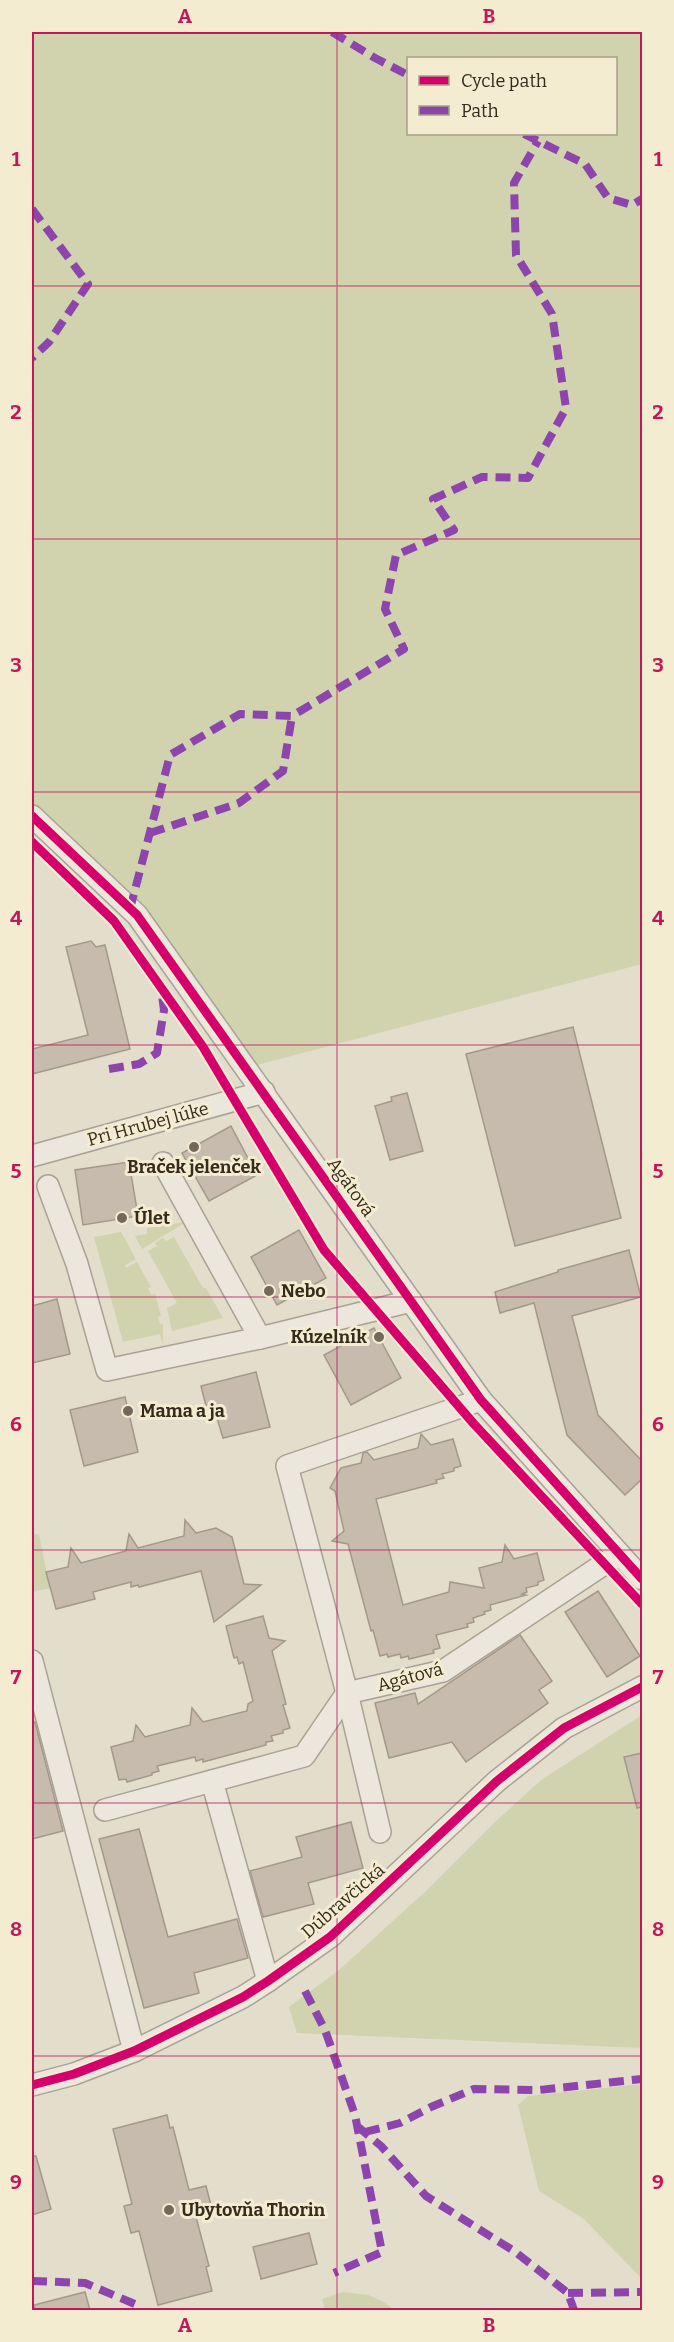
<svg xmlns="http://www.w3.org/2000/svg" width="674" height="2342" font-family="Bitter,serif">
	<rect width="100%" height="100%" fill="#e3ddcb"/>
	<g fill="#d0d3ae" fill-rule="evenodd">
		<path d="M32,32H642V964L249,1067L137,915L32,816ZM408,58H616V134H408Z"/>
		<path d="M186,1222L142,1249L135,1236L147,1234V1228Z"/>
		<path d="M121,1232L136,1259L125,1265L126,1268L137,1262L151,1287L148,1288L151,1295L155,1294L161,1316L158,1317L160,1324H163V1346L160,1334L123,1342L94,1237Z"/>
		<path d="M174,1237L203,1288H206L223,1318L172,1331L167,1308L177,1303L148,1251L157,1246L155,1243L163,1238L166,1241Z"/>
		<path d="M32,1533L39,1535L50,1588L32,1592Z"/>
		<path d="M642,1715V2048L297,2033L289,2007L339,1970L427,1890L494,1823L541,1780Z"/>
		<path d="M642,2084V2279L584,2219L539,2191L518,2105L528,2096Z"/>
		<path d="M343,2292L368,2295L384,2302L394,2310H325L322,2299Z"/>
	</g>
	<g fill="#c6bbac" stroke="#a3998b" stroke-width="1.5">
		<path d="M91,941L96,947L105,945L130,1049L32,1074V1049L88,1035L66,947Z"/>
		<path d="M573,1027L621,1218L515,1246L466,1054Z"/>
		<path d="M407,1093L423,1151L390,1160L375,1106L392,1101L391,1097Z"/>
		<path d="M231,1126L257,1175L209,1201L182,1153Z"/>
		<path d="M129,1162L138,1216L83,1225L75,1170Z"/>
		<path d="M299,1230L326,1278L277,1305L251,1257Z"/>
		<path d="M629,1250L641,1297L572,1316L598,1415L642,1461V1479L625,1495L567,1435L534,1303L500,1313L495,1292L558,1272V1270Z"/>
		<path d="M57,1299L70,1354L32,1363V1306Z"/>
		<path d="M374,1328L401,1378L351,1405L324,1355Z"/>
		<path d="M256,1372L270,1427L223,1438L214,1408L207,1410L201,1386Z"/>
		<path d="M125,1397L138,1452L84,1466L70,1410Z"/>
		<path d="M421,1434L431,1445L453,1439L461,1466L454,1468V1471L442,1474L444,1478L436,1480L437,1483L376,1499L403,1605L449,1592L450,1582L484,1588L479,1568L502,1562L505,1545L514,1559L537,1553L544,1580L538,1582V1585L526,1588L527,1592L522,1594L526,1595L490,1605L491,1610L484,1612L485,1614L473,1618L474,1622L467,1624L468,1627L436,1635L440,1648L433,1650L434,1653L409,1659L408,1656L401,1658L400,1654L388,1657L387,1654L380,1656L373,1630L371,1631L348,1544L332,1541L344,1531L335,1491L330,1488L341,1468L361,1463L363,1453L367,1452L374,1460L418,1448Z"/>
		<path d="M185,1520L196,1533L216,1528L232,1537L244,1584L261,1585L214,1622L201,1571L139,1587L138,1585L131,1587V1582L93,1592L95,1599L56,1609L46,1572L68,1567L71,1548L81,1563L126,1551L129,1534L138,1548L184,1536Z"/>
		<path d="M598,1591L640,1656L607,1677L565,1612Z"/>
		<path d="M263,1616L269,1638L285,1641L272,1651L286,1704L283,1705L290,1728L283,1730V1733L271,1736L273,1741L266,1742V1745L203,1762V1759L196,1761L195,1757L157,1766L159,1771L152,1773V1775L127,1782L126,1779L119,1780L111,1747L133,1741L136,1725L145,1737L190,1725L192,1708L203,1722L247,1711L248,1704L253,1701L243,1662L239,1664L237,1657L234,1658L226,1626Z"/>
		<path d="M520,1635L552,1681L539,1690L548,1703L466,1762L452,1742L389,1758L375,1703L415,1693L418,1704Z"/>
		<path d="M32,1722H35L63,1831L32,1839Z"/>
		<path d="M642,1753V1807L637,1808L624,1757Z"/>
		<path d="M351,1822L363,1868L308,1883L314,1904L263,1917L250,1871L302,1857L296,1837Z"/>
		<path d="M139,1829L168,1937L237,1919L248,1958L194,1973L199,1993L144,2008L99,1839Z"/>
		<path d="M167,2115L170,2128L173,2127L189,2190L206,2186L213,2213L196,2217L209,2266L206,2267L212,2291L158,2305L139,2231L131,2233L124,2206L132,2204L113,2129Z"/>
		<path d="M32,2156H36L51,2209L32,2215Z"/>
		<path d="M309,2233L317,2264L261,2279L253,2247Z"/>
		<path d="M85,2292L90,2310H35L34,2305Z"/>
	</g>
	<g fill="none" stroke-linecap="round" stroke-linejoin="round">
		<defs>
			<g id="minor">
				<path d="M32,816L137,915L481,1400L642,1579"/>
				<path d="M32,1156L264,1092"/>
				<path d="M163,1163L260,1338"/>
				<path d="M48,1186L77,1264L107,1370L260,1338L411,1301"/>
				<path d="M481,1400L287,1466L347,1693L443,1671L619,1554"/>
				<path d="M32,1661L134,2051"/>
				<path d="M347,1693L380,1832"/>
				<path d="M212,1781L268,1981"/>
				<path d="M105,1810L304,1756L347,1693"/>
				<path d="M32,2085L74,2074L134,2051L243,1997L268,1981L330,1937L497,1781L564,1728L642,1687"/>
			</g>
		</defs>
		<use href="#minor" stroke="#a8a294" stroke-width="24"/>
		<use href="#minor" stroke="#ebe7dd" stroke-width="21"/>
		<g stroke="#8e44ad" stroke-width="8" stroke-dasharray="15 8" stroke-linecap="butt">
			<path d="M332,32L375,58L408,75"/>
			<path d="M524,134L585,164L608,198L632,205L642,199"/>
			<path d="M32,209L88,284L49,342L32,358"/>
			<path d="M150,833L239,803L283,771L292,716"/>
			<path d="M130,909L170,755L240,714L292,716L404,649L385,609L396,555L454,530L433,499L482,477L528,478L566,408L552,314L516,255L514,183L538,141"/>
			<path d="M109,1069L139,1064L157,1053L164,1010L162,995"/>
			<path d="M305,1991L325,2030L355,2115L382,2252L334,2273"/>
			<path d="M357,2126L381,2146L426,2196L514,2251L568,2293L574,2310"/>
			<path d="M365,2132L400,2123L431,2107L474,2089L539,2090L642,2079"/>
			<path d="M32,2281L85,2283L137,2305"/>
			<path d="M568,2293L642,2292"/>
		</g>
		<defs>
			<g id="cycleway">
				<path d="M32,816L137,915L481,1400L642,1579"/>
				<path d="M32,842L114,921L203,1047L324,1250L474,1424L642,1604"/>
				<path d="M32,2085L74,2074L134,2051L243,1997L268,1981L330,1937L497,1781L564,1728L642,1687"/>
			</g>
		</defs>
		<use href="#cycleway" stroke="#f4ecd1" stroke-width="13"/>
		<use href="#cycleway" stroke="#d6006c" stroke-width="9"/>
	</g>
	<path fill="none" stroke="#c2185b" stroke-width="1.5" stroke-opacity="0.55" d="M337,32V2310M32,286H642M32,539H642M32,792H642M32,1045H642M32,1297H642M32,1550H642M32,1803H642M32,2056H642"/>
	<g fill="#73695a" stroke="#f4ecd1" stroke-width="2">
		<circle cx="194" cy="1147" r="6"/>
		<circle cx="122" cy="1218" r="6"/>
		<circle cx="269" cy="1291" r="6"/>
		<circle cx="379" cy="1337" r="6"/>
		<circle cx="128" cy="1411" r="6"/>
		<circle cx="169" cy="2210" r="6"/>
	</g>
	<g text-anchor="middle" stroke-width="6" stroke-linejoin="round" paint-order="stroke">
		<g font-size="18" fill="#362b1d" stroke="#f4ecd1">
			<text transform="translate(148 1124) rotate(-15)" y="6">Pri Hrubej lúke</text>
			<text transform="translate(351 1187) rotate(55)" y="6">Agátová</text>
			<text transform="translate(410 1677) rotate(-15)" y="6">Agátová</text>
			<text transform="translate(343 1901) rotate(-41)" y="6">Dúbravčická</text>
		</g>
		<g font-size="18" font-weight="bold" fill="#362b1d" stroke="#f4ecd1" text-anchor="start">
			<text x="194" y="1173" text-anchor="middle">Braček jelenček</text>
			<text x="134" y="1224">Úlet</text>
			<text x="281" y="1297">Nebo</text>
			<text x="367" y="1343" text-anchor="end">Kúzelník</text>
			<text x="140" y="1417">Mama a ja</text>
			<text x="181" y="2216">Ubytovňa Thorin</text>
		</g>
	</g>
	<rect width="674" height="2342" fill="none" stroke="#f4ecd1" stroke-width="66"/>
	<rect x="407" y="57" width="210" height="78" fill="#f4ecd1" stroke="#a89f89" stroke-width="1.5"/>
	<rect x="419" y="76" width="30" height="9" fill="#d6006c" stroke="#a89f89" stroke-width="1.5"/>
	<text x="461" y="87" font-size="18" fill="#362b1d">Cycle path</text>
	<rect x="419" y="106" width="30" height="9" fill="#8e44ad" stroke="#a89f89" stroke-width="1.5"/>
	<text x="461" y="117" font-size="18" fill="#362b1d">Path</text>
	<rect x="33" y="33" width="608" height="2276" fill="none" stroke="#c2185b" stroke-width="2"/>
	<g font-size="20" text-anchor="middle" font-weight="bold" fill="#c2185b">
		<text x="185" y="23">A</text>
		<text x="489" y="23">B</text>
		<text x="16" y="166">1</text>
		<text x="658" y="166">1</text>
		<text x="16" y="419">2</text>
		<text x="658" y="419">2</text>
		<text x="16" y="672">3</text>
		<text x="658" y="672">3</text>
		<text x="16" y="925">4</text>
		<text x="658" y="925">4</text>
		<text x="16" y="1178">5</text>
		<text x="658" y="1178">5</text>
		<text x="16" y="1431">6</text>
		<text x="658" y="1431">6</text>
		<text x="16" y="1684">7</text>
		<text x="658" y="1684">7</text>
		<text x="16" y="1936">8</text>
		<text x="658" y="1936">8</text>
		<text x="16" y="2189">9</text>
		<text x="658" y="2189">9</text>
		<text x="185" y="2332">A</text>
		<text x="489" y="2332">B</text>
	</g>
</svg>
